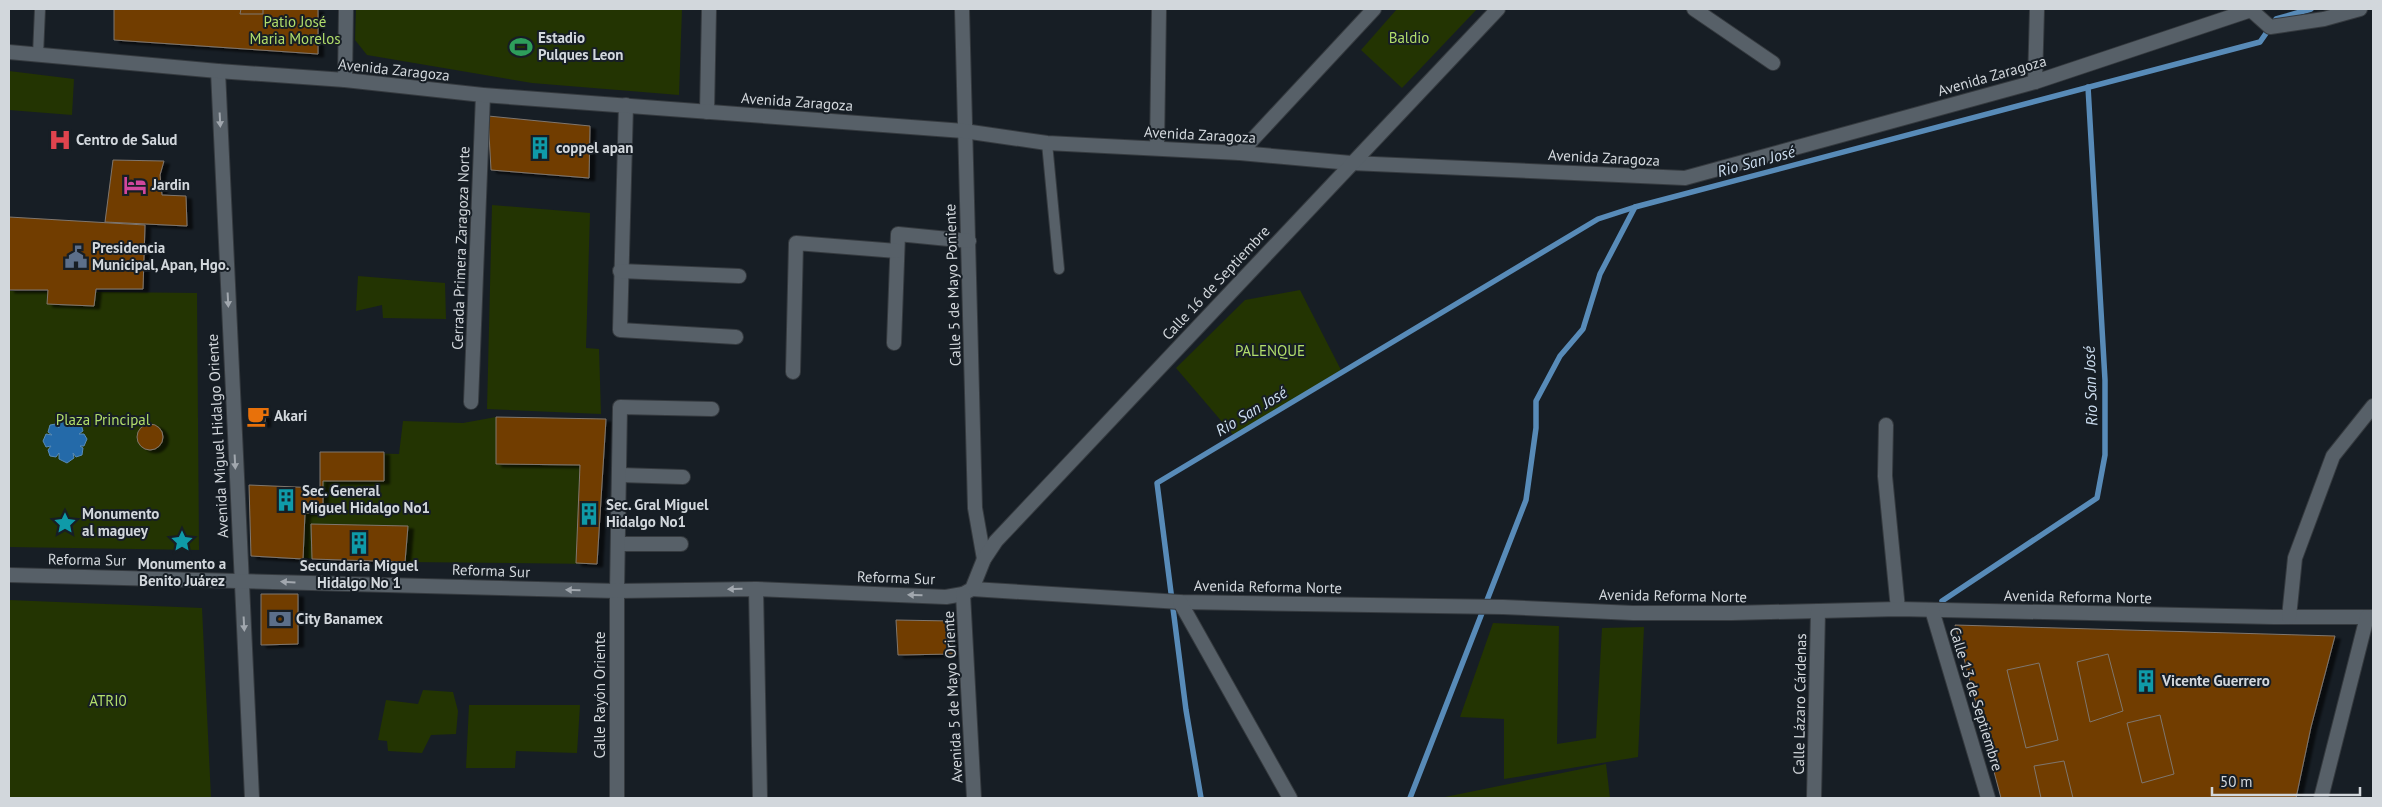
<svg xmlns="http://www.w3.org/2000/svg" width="2382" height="807" font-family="'PT Sans',sans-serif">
	<defs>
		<filter id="shadow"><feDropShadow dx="5.5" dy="3" stdDeviation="1" flood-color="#0009"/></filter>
	</defs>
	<rect width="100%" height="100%" fill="#171e25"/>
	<g fill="#233402">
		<path d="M356,9H682L679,95L532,83L367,55L355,40Z"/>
		<path d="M1397,9H1477L1402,88L1361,50Z"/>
		<path d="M9,71L74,79L72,115L9,110Z"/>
		<path d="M492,205L590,213L586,348L599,349L601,414L487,409Z"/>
		<path d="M358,276L445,283L446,319L383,318L382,305L356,311Z"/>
		<path d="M1300,290L1341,370L1235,437L1176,368L1245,300Z"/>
		<path d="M9,291L197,293L199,550L9,547Z"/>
		<path d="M496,417L606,419L597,564L405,562L251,556L249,485L320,488L323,481L320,452L399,454L403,421L463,423Z"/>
		<path d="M9,600L202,608L211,798H9Z"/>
		<path d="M1493,623L1559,626L1557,744L1596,738L1602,628L1644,627L1638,757L1504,779V719L1460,717Z"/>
		<path d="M423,690L453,692L458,711L456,734L431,735L422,753L388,751L387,741L378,740L386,700L418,704Z"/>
		<path d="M469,705H580L577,753L516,751L515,768H466Z"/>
		<path d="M1606,764L1610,798H1440Z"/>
	</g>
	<path fill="#246aa9" stroke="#588bb8" d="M65,418L72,421L71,426L75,422L81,424L83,431L79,434H84L87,439L84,446H80L83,448L82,455L76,457L73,453L74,458L67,463L59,459V453L56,457L50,456L48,450L51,446L46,447L43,441L46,434L52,435L48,432L50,425L56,424L59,428L57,422Z"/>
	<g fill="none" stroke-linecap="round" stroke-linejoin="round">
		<g stroke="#588bb8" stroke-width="5.5">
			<path d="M1942,601L2097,498L2105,455V380L2088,87"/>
			<path d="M1201,798L1186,710L1157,483L1598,219L1635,207"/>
			<path d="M1410,798L1526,500L1536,428V401L1560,356L1583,329L1600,274L1635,207L2260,42L2276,19L2311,9"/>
		</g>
	</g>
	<g fill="#713e00" stroke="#7f766e" filter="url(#shadow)">
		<path d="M114,9H318V54L114,40Z"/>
		<path d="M241,9H263V14H240Z"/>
		<path d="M488,116L590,126L589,178L491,170Z"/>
		<path d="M113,160L164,161L160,175L162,195L186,196L187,226L105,222Z"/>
		<path d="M9,217L145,225L143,289H96L94,306L47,304L48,290H9Z"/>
		<path d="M251,408L265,409V424H251Z"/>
		<path d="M496,417L606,419L597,564L576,563L580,465L496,464Z"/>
		<circle cx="150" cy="437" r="13"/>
		<path d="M320,452H384V481H323V512L305,513L303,559L251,556L249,485L320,488Z"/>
		<path d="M311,524L408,526L405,562L312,559Z"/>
		<path d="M261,594H298V644L261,645Z"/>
		<path d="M896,620L951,621L953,654L898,655Z"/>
		<path d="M1955,625L2335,636L2311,727L2296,798H2001Z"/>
		<path d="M2108,654L2123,711L2090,722L2077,662Z"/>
		<path d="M2039,663L2058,740L2026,748L2007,670Z"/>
		<path d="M2160,715L2174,774L2142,783L2127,723Z"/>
		<path d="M2064,761L2073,798H2041L2034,766Z"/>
	</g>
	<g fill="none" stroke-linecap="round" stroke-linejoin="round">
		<defs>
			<g id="service">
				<path d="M38,55L40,9"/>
				<path d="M1047,143L1059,269"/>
			</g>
			<g id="minor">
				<path d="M962,9L975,508L984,559"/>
				<path d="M1694,9L1773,63"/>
				<path d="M218,71L252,798"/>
				<path d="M345,80L346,9"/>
				<path d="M2035,82L2037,9"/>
				<path d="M626,105L620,330L736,337"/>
				<path d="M707,112L709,9"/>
				<path d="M1157,148L1159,9"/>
				<path d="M1240,153L1374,9"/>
				<path d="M1351,163L1685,178L2035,82L2251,10L2270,27L2324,19L2360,9"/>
				<path d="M620,271L739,276"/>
				<path d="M894,343L898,234L969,241"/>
				<path d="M793,372L796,243L897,251"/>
				<path d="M471,402L483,95"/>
				<path d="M1886,425L1885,476L1898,609"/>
				<path d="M620,475L683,477"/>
				<path d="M618,544H681"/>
				<path d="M756,589L760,798"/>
				<path d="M972,589L1180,602L1503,607L1633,613H1732L1898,609L2273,617H2373"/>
				<path d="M1180,602L1290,798"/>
				<path d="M1932,610L1988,798"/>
				<path d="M2289,617L2295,558L2333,456L2373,406"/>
				<path d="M617,798V591L620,407L712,409"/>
				<path d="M1814,798L1818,611"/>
				<path d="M2321,798L2367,617"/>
			</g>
			<g id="secondary">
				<path d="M9,52L218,71L345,80L483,95L964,131L1047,143L1240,153L1351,163"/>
				<path d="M9,575L617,591L756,589L946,597L963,594L972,589L984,559L996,541L1498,9"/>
				<path d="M963,594L974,798"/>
			</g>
		</defs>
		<use href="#service" stroke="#353a3f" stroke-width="12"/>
		<use href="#minor" stroke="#353a3f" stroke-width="16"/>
		<use href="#secondary" stroke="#353a3f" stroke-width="16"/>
		<use href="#service" stroke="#576068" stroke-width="10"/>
		<use href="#minor" stroke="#576068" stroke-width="14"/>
		<use href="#secondary" stroke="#576068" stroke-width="14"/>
	</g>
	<defs><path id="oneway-solid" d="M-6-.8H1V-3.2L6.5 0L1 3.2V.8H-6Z" transform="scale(1.25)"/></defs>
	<g fill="#a1a7ae">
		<use href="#oneway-solid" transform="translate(220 120) rotate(87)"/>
		<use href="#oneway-solid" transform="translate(228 300) rotate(87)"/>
		<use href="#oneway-solid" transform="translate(235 462) rotate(87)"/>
		<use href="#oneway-solid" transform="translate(288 582) rotate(-176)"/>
		<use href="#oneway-solid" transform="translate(735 589) rotate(179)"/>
		<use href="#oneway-solid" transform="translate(573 590) rotate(-178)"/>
		<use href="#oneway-solid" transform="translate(915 595) rotate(-178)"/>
		<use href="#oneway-solid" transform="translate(244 624) rotate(87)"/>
	</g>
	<defs>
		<symbol id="stadium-bare" viewBox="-9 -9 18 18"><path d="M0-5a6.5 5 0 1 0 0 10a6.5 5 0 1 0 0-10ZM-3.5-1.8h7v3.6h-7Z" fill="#2e9e5b" stroke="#171e25" stroke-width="2.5" paint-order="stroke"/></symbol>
		<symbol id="hospital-bare" viewBox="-9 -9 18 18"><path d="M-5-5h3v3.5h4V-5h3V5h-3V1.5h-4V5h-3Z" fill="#e0444e" stroke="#171e25" stroke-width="2.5" paint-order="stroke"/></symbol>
		<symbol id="building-bare" viewBox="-9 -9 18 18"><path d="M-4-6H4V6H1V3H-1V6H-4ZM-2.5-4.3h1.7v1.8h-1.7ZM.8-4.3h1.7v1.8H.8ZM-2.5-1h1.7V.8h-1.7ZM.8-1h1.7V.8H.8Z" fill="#0f9aa8" stroke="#171e25" stroke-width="2.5" paint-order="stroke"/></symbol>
		<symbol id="hotel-bare" viewBox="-9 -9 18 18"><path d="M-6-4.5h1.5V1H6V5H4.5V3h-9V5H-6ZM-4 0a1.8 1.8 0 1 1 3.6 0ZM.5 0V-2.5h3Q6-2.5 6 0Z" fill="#d1479c" stroke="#171e25" stroke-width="2.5" paint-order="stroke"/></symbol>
		<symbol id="civic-bare" viewBox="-9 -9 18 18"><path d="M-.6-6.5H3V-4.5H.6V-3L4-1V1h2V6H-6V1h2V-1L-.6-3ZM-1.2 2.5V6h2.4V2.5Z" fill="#5c6f8a" stroke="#171e25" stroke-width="2.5" paint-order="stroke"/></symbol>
		<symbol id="cafe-bare" viewBox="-9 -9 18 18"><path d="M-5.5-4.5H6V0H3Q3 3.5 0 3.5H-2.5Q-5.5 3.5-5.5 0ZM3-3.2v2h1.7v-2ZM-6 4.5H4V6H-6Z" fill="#e8710a" stroke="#171e25" stroke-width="2.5" paint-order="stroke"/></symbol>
		<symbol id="sight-bare" viewBox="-9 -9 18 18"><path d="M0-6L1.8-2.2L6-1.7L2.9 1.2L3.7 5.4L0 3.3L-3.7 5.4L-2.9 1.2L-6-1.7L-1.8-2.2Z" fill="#0f9aa8" stroke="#171e25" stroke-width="2.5" paint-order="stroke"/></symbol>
		<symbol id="bank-bare" viewBox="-9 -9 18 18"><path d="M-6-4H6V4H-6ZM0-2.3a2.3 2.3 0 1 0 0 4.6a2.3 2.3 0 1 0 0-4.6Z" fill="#5c6f8a" stroke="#171e25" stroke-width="2.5" paint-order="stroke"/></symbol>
	</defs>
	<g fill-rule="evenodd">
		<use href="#stadium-bare" x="505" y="31" width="32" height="32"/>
		<use href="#hospital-bare" x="44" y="124" width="32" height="32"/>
		<use href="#building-bare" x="524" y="132" width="32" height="32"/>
		<use href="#hotel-bare" x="119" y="169" width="32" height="32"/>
		<use href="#civic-bare" x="60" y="241" width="32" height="32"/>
		<use href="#cafe-bare" x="242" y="400" width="32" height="32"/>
		<use href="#building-bare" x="270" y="484" width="32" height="32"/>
		<use href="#building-bare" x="573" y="498" width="32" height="32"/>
		<use href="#sight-bare" x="49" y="507" width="32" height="32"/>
		<use href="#sight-bare" x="166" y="525" width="32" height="32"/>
		<use href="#building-bare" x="343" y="527" width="32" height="32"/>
		<use href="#bank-bare" x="264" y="603" width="32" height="32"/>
		<use href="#building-bare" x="2130" y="665" width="32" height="32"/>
	</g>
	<g text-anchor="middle" stroke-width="4" stroke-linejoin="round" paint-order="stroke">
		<g font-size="15" fill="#b2de6b" stroke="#171e25">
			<text x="295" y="27">Patio José<tspan x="295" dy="17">Maria Morelos</tspan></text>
			<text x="1409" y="43">Baldio</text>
			<text x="1270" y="356">PALENQUE</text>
			<text x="103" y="425">Plaza Principal</text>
			<text x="108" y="706">ATRI0</text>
		</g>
		<g font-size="15" font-weight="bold" fill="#d2d7dc" stroke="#171e25" text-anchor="start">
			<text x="538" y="43">Estadio<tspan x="538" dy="17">Pulques Leon</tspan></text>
			<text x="76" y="145">Centro de Salud</text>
			<text x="556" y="153">coppel apan</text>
			<text x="152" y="190">Jardin</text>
			<text x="92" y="253">Presidencia<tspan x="92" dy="17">Municipal, Apan, Hgo.</tspan></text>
			<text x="274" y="421">Akari</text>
			<text x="302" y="496">Sec. General<tspan x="302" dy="17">Miguel Hidalgo No1</tspan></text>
			<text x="606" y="510">Sec. Gral Miguel<tspan x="606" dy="17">Hidalgo No1</tspan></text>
			<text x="82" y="519">Monumento<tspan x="82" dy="17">al maguey</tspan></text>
			<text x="182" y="569" text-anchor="middle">Monumento a<tspan x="182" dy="17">Benito Juárez</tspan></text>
			<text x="359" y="571" text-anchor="middle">Secundaria Miguel<tspan x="359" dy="17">Hidalgo No 1</tspan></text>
			<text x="296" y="624">City Banamex</text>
			<text x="2162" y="686">Vicente Guerrero</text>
		</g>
		<g font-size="15" fill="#d2d7dc" stroke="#171e25">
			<text transform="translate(394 70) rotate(6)" y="5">Avenida Zaragoza</text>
			<text transform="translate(1992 76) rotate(-16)" y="5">Avenida Zaragoza</text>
			<text transform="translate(797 102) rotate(4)" y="5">Avenida Zaragoza</text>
			<text transform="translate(1200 135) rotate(3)" y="5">Avenida Zaragoza</text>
			<text transform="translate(1604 158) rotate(3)" y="5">Avenida Zaragoza</text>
			<text transform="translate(461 248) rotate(-88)" y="5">Cerrada Primera Zaragoza Norte</text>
			<text transform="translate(1216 283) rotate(-47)" y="5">Calle 16 de Septiembre</text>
			<text transform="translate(953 285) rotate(-92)" y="5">Calle 5 de Mayo Poniente</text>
			<text transform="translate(218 436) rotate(-93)" y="5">Avenida Miguel Hidalgo Oriente</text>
			<text transform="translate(87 560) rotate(1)" y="5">Reforma Sur</text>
			<text transform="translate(491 571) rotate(2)" y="5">Reforma Sur</text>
			<text transform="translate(896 578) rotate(2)" y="5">Reforma Sur</text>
			<text transform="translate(1268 587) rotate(1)" y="5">Avenida Reforma Norte</text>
			<text transform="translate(1673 596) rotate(1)" y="5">Avenida Reforma Norte</text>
			<text transform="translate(2078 597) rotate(1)" y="5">Avenida Reforma Norte</text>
			<text transform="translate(600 695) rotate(-90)" y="5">Calle Rayón Oriente</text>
			<text transform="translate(953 697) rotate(-93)" y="5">Avenida 5 de Mayo Oriente</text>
			<text transform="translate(1976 699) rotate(73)" y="5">Calle 13 de Septiembre</text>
			<text transform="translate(1800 704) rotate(-89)" y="5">Calle Lázaro Cárdenas</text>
		</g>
		<g font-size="16" font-style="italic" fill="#cddef0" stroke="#171e25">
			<text transform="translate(1756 161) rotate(-15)" y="6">Rio San José</text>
			<text transform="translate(2090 386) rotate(-92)" y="6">Rio San José</text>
			<text transform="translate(1251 411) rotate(-31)" y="6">Rio San José</text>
		</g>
	</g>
	<rect width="2382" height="807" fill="none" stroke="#d2d7dc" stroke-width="20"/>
	<path d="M2212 787v8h148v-8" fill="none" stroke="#d2d7dc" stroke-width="2.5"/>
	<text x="2220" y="787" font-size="15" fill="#d2d7dc" stroke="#171e25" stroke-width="4" paint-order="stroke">50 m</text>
</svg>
